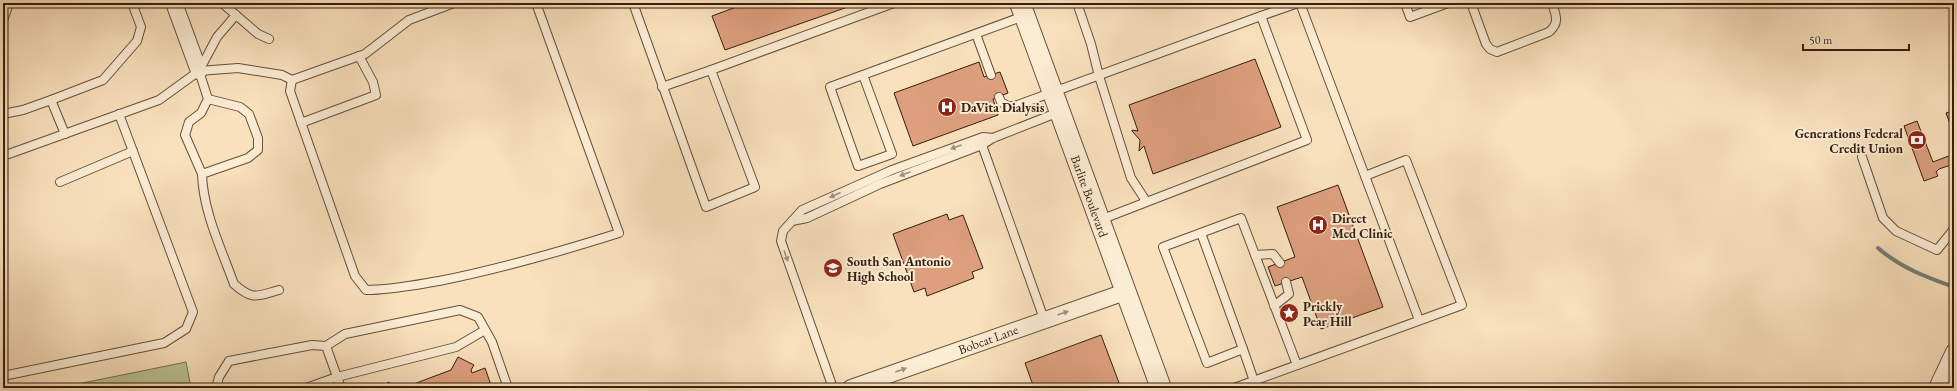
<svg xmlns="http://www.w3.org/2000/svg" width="1957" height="391" font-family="'EB Garamond',serif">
	<rect width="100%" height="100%" fill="#f9e1bd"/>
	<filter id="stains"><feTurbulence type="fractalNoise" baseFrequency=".005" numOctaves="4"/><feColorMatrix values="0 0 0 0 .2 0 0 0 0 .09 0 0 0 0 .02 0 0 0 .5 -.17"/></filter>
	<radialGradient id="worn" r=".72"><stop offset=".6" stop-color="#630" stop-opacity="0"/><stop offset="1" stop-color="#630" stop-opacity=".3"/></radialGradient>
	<path fill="#bac394" stroke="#787050" d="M186,362L191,388H58Z"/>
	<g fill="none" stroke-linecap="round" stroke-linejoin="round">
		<path stroke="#757d74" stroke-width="4" d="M1878,248C1901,268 1926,277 1954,287"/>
	</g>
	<g fill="#dd9f7e" stroke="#351e0d">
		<path d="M738,3H843L845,8L725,50L712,16L739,6Z"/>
		<path d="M1255,59L1281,127L1153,174L1144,146L1139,151L1140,140L1132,131V130L1138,131L1129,105Z"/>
		<path d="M979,62L984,77L1000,72L1008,93L993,99L998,115L913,146L894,93Z"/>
		<path d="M1954,108V135L1946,113L1952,111L1951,109Z"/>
		<path d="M1917,121L1933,162L1954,154V164L1939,169L1936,172L1938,176L1924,181L1904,126Z"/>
		<path d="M1338,185L1383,307L1321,329L1302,277L1275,286L1268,267L1295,257L1277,207Z"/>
		<path d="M947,214L949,220L963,215L983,268L972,272L974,278L927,296L925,288L914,292L893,234Z"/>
		<path d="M1101,335L1121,388H1034L1025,363Z"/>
		<path d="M458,357L474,365L471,370L472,373L485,368L492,388H403L451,370Z"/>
		<path d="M388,382L400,388H385Z"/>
	</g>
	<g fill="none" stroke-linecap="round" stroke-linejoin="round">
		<defs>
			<g id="service">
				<path d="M222,3L258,34L269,39"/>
				<path d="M633,3L706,207L755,187L711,70L894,3"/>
				<path d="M1077,3L1091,44L1099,76L1131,178L1146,201"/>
				<path d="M1300,3L1365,176"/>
				<path d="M1405,3L1410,17L1448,3"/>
				<path d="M1471,3L1486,44L1490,49L1497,52L1549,32C1560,22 1556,16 1552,3"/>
				<path d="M1261,16L1298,3"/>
				<path d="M3,21L9,3"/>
				<path d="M976,34L991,75"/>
				<path d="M863,75L892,154L858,166L830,87L1024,16"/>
				<path d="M292,80L290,91L355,276L366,290C391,290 415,285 439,281C500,269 559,252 619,233L536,3"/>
				<path d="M662,87L711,70"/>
				<path d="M999,97L1001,102L1008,106H1015L1261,16L1307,140L1100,220"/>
				<path d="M208,99L240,107L249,114L258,138V150L248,158L202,174L185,135L189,122L201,113L208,99L199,71L217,37L236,15"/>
				<path d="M3,114L23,110L51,100"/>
				<path d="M301,123L376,95L373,82L359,56"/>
				<path d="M65,134L51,100L103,80L137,41L141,27L132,3"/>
				<path d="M982,145L1044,319"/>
				<path d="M3,156L159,100L199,71L238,68L282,75L292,80L365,54L409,20L454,3"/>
				<path d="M1862,157L1883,218L1896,231L1937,250L1954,229"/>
				<path d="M202,174C203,211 221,248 234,284C253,301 257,296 279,290"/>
				<path d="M60,182L133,151"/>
				<path d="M792,221L807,218L880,184L982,145L993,138L1059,112"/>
				<path d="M1201,233L1243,349"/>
				<path d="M1255,255L1273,254L1280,263"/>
				<path d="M1274,306L1289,294L1286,282"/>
				<path d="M326,346L345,334L460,310L478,317L492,342L508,388"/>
				<path d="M3,376L164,343L186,329L193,312L119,114"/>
				<path d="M1254,381L1243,349L1207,363L1163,247L1241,218L1297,365"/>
				<path d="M216,388L219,377L229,361L312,345L326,346L341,388"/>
				<path d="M306,388L337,377L456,347L485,330"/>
				<path d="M833,388L781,241L783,231L802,210L892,170L983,137L993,138"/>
				<path d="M1234,388L1462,305L1406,160L1365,176L1419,320"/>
			</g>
			<g id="minor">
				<path d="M174,3L199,71"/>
				<path d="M851,388L1125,292"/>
				<path d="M1937,388L1954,352"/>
			</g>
			<path id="tertiary" d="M1020,3L1161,388"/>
		</defs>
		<use href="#service" stroke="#664f39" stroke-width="10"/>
		<use href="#minor" stroke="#664f39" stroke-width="18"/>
		<use href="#tertiary" stroke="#664f39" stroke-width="22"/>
		<use href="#service" stroke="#fbecd4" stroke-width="8"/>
		<use href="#minor" stroke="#fbecd4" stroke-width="16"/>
		<use href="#tertiary" stroke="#fbecd4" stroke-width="20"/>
	</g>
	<defs><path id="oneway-solid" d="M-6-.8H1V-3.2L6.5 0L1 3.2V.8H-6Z"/></defs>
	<g fill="#a28f7a">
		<use href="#oneway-solid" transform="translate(956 147) rotate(160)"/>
		<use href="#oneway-solid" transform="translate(905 174) rotate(159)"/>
		<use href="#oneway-solid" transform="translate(835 195) rotate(156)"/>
		<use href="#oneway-solid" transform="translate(786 256) rotate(70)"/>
		<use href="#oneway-solid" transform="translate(1063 313) rotate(-19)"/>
		<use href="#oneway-solid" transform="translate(901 370) rotate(-20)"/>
	</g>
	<defs>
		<symbol id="hospital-disc" viewBox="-11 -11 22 22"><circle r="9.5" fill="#8f2418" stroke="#fbecd4"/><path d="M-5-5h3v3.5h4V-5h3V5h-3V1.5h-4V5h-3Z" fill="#fff"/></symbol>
		<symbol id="bank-disc" viewBox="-11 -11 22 22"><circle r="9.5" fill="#8f2418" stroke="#fbecd4"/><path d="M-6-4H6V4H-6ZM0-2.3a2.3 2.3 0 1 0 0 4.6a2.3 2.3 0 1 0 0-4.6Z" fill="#fff"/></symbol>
		<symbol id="school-disc" viewBox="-11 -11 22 22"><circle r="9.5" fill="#8f2418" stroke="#fbecd4"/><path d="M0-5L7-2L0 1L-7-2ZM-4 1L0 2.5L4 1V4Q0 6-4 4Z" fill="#fff"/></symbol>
		<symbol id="sight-disc" viewBox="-11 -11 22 22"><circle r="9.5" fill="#8f2418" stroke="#fbecd4"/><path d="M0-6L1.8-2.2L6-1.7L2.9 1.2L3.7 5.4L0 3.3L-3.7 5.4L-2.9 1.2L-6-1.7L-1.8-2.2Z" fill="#fff"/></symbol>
	</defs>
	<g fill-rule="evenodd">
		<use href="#hospital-disc" x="936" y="96" width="22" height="22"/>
		<use href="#bank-disc" x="1906" y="129" width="22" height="22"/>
		<use href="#hospital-disc" x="1307" y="214" width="22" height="22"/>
		<use href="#school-disc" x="822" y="257" width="22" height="22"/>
		<use href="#sight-disc" x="1278" y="302" width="22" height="22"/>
	</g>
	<g text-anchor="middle" stroke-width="4" stroke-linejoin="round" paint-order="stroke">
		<g font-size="13" font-weight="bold" fill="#351e0d" stroke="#fbecd4" text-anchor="start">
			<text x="961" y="112">DaVita Dialysis</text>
			<text x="1903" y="138" text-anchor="end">Generations Federal<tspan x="1903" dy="15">Credit Union</tspan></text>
			<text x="1332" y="223">Direct<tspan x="1332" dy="15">Med Clinic</tspan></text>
			<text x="847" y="266">South San Antonio<tspan x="847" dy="15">High School</tspan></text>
			<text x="1303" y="311">Prickly<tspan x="1303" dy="15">Pear Hill</tspan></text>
		</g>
		<g font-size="13" fill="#351e0d" stroke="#fbecd4">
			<text transform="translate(1090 196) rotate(70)" y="5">Barlite Boulevard</text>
			<text transform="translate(988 339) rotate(-20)" y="5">Bobcat Lane</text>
		</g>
	</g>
	<rect width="1957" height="391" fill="none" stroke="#f9e1bd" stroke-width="16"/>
	<rect x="4" y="4" width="1949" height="383" fill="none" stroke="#351e0d" stroke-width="2"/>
	<rect x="8" y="8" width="1941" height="375" fill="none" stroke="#351e0d"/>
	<path d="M1803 44v6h106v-6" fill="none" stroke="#351e0d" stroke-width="2"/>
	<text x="1809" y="44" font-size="12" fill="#351e0d" stroke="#fbecd4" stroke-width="3" paint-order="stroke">50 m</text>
	<rect width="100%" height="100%" filter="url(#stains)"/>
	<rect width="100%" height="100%" fill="url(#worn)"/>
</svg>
